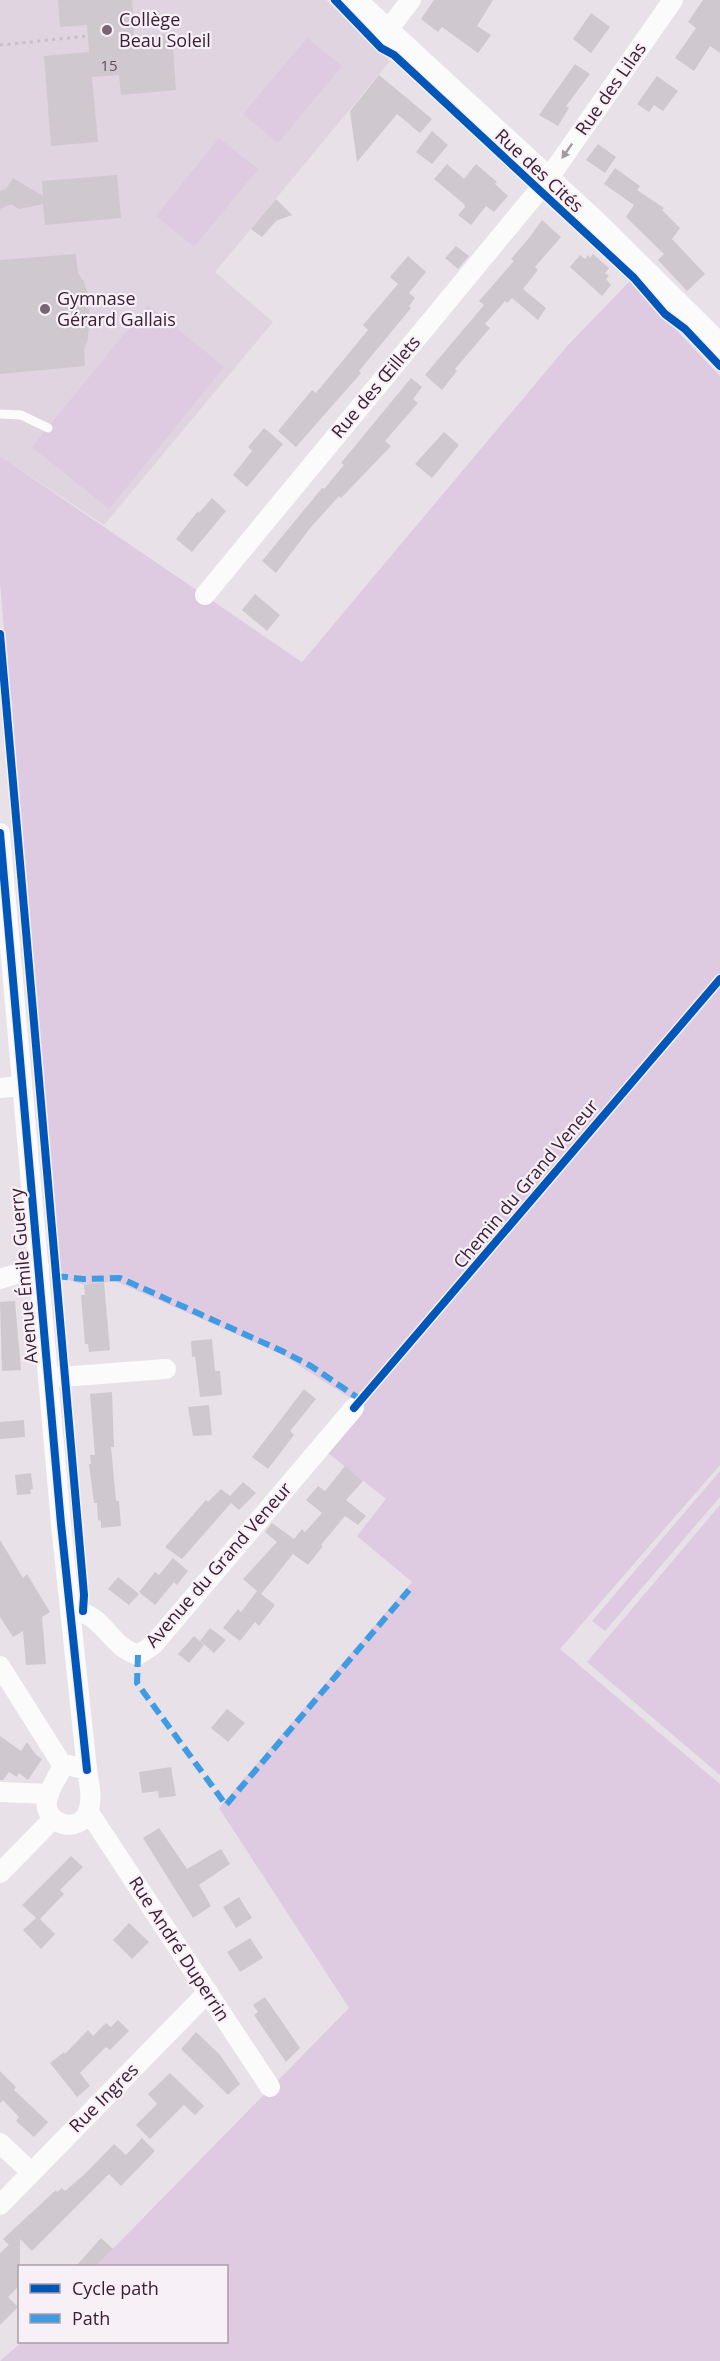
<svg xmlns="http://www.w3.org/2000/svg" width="720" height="2361" font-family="'Open Sans',sans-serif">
	<rect width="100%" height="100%" fill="#e8e2e8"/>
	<path fill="#dfd4df" d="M0,0H326L390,61L215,272L273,322L104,525L0,456Z"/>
	<g fill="#decbe1">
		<path d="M307,38L342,66L278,143L243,114Z"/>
		<path d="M219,138L258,169L194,247L156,216Z"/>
		<path d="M630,281L720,376V1465L560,1649L720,1784V2361H0L22,2342H226V2266H96L349,2008L219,1808L412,1582L357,1536L386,1499L328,1453L364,1407L283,1355L115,1281L84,1285L69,1280L63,1274L58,1265L0,583V456L302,662L568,345Z"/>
		<path d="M148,305L224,367L109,509L32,447Z"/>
		<path d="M720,1471V1497L605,1631L592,1621Z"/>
		<path d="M720,1505V1775L587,1662Z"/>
	</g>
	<g fill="#cfc9cf">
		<path d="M58,0H132L134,37L172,34L176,90L121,95L119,75L92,77L98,142L51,146L44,56L89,52L87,25L60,27Z"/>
		<path d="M434,0H493L477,26L491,35L478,53L442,27L438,32L421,19Z"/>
		<path d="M703,0H720V53L710,46L694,71L675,58L696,28L688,22Z"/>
		<path d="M591,13L610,27L591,53L573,39Z"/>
		<path d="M575,64L590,74L566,106L569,108L558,126L539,115Z"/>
		<path d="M379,75L432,119L420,133L397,114L357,162L350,111Z"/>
		<path d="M657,76L678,91L663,111L654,105L649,112L637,104Z"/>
		<path d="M432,131L448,145L432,164L416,152Z"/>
		<path d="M598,144L616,157L605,173L586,160Z"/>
		<path d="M447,164L464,179L476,164L497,182L495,184L508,196L494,212L486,206L471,225L458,215L465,207L464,204L434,179Z"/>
		<path d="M615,168L640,186L637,190L664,208L662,210L680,228L672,239L705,274L687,291L658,260L664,254L626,217L634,205L604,184Z"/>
		<path d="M117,175L121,218L45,225L43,204L19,209L11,204L0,209V191L6,189L13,178L43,196L42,181Z"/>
		<path d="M276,199L292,215L276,221L262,237L251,229Z"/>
		<path d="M542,220L561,237L535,267L538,270L523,289L546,308L538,320L512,298L507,303L505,301L485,324L490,328L455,369L457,371L442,390L425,375L484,305L479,301L514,261L511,259L529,238Z"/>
		<path d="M456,246L469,256L458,269L445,258Z"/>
		<path d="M76,254L78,273L84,282L90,301L88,339L84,350L85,366L0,374V260Z"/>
		<path d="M593,254L609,268L605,273L609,276L606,279L611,285L602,296L570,267L580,255L585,259L588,255L590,258Z"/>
		<path d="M408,256L426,272L409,293L415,298L409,306L411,308L359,371L361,373L296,447L278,431L312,390L316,393L368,330L363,325L398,284L390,277Z"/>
		<path d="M411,378L422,387L413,399L418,403L385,441L391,446L341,498L339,496L311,527L276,573L262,561L322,488L324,489L344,465L341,463Z"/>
		<path d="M264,428L283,444L247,487L233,475L252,451L248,447Z"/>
		<path d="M444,432L459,445L432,478L415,464Z"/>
		<path d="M212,498L226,511L192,552L176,539L198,511L199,513Z"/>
		<path d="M255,594L280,615L267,631L242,610Z"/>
		<path d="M104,1282L110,1350L89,1352L88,1344H85L81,1295H85L84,1285Z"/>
		<path d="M15,1301L21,1370L2,1371L0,1302Z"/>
		<path d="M212,1339L215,1371H220L222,1395L200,1397L195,1356L192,1357L191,1341Z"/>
		<path d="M304,1389L316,1399L290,1431L294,1435L268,1469L252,1457Z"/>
		<path d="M112,1392L114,1447H111L116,1501H119L121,1526L101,1528V1521L98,1520L97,1503H94L89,1464H91L90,1455H95L90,1394Z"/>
		<path d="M209,1405L212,1435L193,1436L188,1407Z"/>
		<path d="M24,1420L25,1437L0,1439V1422Z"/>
		<path d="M345,1466L363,1481L346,1500L366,1516L358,1525L345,1516L321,1545L323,1546L308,1565L293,1554L261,1594L275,1605L259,1626L255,1622L240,1641L223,1628L238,1609L241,1612L257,1591L243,1579L277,1542L265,1532L272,1523L294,1539L302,1529L305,1532L322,1513L306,1500L318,1486L325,1491Z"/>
		<path d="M31,1473L33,1489L30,1490L31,1494L17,1495L15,1475Z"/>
		<path d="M243,1482L256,1493L239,1510L231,1503L182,1559L165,1547L206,1500L208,1502L221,1489L230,1496Z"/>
		<path d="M0,1540L23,1578L27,1574L50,1612L42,1617L46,1664L26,1665L23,1631L13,1637L0,1617Z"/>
		<path d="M173,1558L188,1571L177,1585L174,1582L155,1605L139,1592L155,1572L159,1575Z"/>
		<path d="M118,1577L139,1594L129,1605L108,1589Z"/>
		<path d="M210,1628L226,1640L214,1653L200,1641Z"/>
		<path d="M194,1636L204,1645L189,1663L178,1654Z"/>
		<path d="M227,1709L245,1723L228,1742L211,1728Z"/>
		<path d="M0,1736L21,1751L27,1742L36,1755L42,1759L28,1780L19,1773L17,1777L9,1772L3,1780H0Z"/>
		<path d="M171,1767L176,1796L159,1798L158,1791L142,1793L139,1772Z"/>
		<path d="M159,1828L187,1869L221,1849L230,1864L199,1885L211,1906L193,1918L143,1838Z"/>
		<path d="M71,1856L83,1867L60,1890L64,1894L40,1919L55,1934L41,1949L23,1930L36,1918L22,1905Z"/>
		<path d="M239,1897L252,1918L236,1928L223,1907Z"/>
		<path d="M129,1923L149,1942L132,1959L113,1940Z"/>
		<path d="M250,1938L263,1958L240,1972L227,1952Z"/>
		<path d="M265,1997L300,2048L286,2062L254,2015L258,2012L253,2005Z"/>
		<path d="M118,2020L129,2031L110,2050L106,2047L80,2073L90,2086L77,2097L50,2063L64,2052L65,2054L88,2030L93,2036L106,2023L111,2027Z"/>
		<path d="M196,2032L220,2055L240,2084L228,2095L181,2049Z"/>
		<path d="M0,2071L16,2087L14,2090L48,2122L34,2137L16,2121L19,2117L3,2100L0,2103Z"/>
		<path d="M170,2073L204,2106L195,2115L184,2105L150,2139L136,2125L157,2104L148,2094Z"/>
		<path d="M142,2138L155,2151L121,2186L109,2174L32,2251L20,2239V2285L8,2297L18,2307L0,2325V2253L9,2245L3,2239L56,2190L57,2192L62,2188L65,2191L85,2174L114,2144L126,2155Z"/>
		<path d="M101,2238L113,2249L96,2266H76Z"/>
	</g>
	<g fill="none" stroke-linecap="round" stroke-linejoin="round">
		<path stroke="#c9bfc6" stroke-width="3" stroke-dasharray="3 4.5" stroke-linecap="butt" d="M0,45L88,36"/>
		<path stroke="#fcfbfc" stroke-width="9" d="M0,414L21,415L48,428"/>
		<g stroke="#fcfbfc" stroke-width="20">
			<path d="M387,31L411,0"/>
			<path d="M205,595L548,179L673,0"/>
			<path d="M0,833L61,1524L87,1770"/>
			<path d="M0,1088L22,1086"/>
			<path d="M0,1279L39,1267"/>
			<path d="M48,1378L166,1369"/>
			<path d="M70,1610C105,1613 107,1645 138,1655L153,1645L354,1408"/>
			<path d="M0,1666L63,1766"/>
			<path d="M68,1765L87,1770C89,1784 93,1798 88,1812C78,1835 43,1824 47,1800C49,1789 58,1776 63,1766Z"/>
			<path d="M0,1792L49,1794"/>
			<path d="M88,1811L270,2087"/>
			<path d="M0,1873L53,1819"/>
			<path d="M0,2143L31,2172"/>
			<path d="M0,2205L208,1992"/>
		</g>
		<path stroke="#fcfbfc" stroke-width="24" d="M354,0L596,223L720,346"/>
		<g stroke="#3f9be2" stroke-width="6" stroke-dasharray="12 6" stroke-linecap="butt">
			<path d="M56,1276L83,1279L120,1278L282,1351L311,1366L361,1400"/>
			<path d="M138,1655L137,1683L226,1805L409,1590"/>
		</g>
		<defs>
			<g id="cycleway">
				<path d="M335,0L381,48L394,55L634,278L665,314L685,329L720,366"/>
				<path d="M0,634L84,1595L83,1611"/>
				<path d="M0,833L61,1524L87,1770"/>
				<path d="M354,1408L720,979"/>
			</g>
		</defs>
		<use href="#cycleway" stroke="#f7f0f7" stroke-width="11"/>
		<use href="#cycleway" stroke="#0057b8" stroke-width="8"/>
	</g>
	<defs><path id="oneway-solid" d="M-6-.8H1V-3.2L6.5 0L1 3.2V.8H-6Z" transform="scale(1.5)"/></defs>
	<use fill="#a598a2" href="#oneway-solid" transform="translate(567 151) rotate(125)"/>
	<g fill="#786473" stroke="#f7f0f7" stroke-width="2">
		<circle cx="107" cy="30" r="6"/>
		<circle cx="45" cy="309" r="6"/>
	</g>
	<g text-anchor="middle" stroke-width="4.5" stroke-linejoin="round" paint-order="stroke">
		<g font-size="15" fill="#624c5c">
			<text x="109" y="71">15</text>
		</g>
		<g font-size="18" fill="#3b2034" stroke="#f7f0f7" text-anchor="start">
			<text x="119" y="26">Collège<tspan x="119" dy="21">Beau Soleil</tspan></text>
			<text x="57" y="305">Gymnase<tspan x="57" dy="21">Gérard Gallais</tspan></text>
		</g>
		<g font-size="18" fill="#3b2034" stroke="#f7f0f7">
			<text transform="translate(611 89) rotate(-55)" y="6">Rue des Lilas</text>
			<text transform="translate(539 171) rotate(43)" y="6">Rue des Cités</text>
			<text transform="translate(376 387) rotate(-50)" y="6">Rue des Œillets</text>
			<text transform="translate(526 1184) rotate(-50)" y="6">Chemin du Grand Veneur</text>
			<text transform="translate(24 1276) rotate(-95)" y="6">Avenue Émile Guerry</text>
			<text transform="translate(219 1565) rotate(-49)" y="6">Avenue du Grand Veneur</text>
			<text transform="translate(179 1949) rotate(57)" y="6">Rue André Duperrin</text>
			<text transform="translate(104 2098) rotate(-45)" y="6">Rue Ingres</text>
		</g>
	</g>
	<rect x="18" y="2265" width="210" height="78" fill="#f7f0f7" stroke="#ac9da9" stroke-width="1.5"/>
	<rect x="30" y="2284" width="30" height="9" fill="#0057b8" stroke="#ac9da9" stroke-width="1.5"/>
	<text x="72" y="2295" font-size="18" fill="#3b2034">Cycle path</text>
	<rect x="30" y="2314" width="30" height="9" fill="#3f9be2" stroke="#ac9da9" stroke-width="1.5"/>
	<text x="72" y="2325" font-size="18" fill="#3b2034">Path</text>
</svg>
